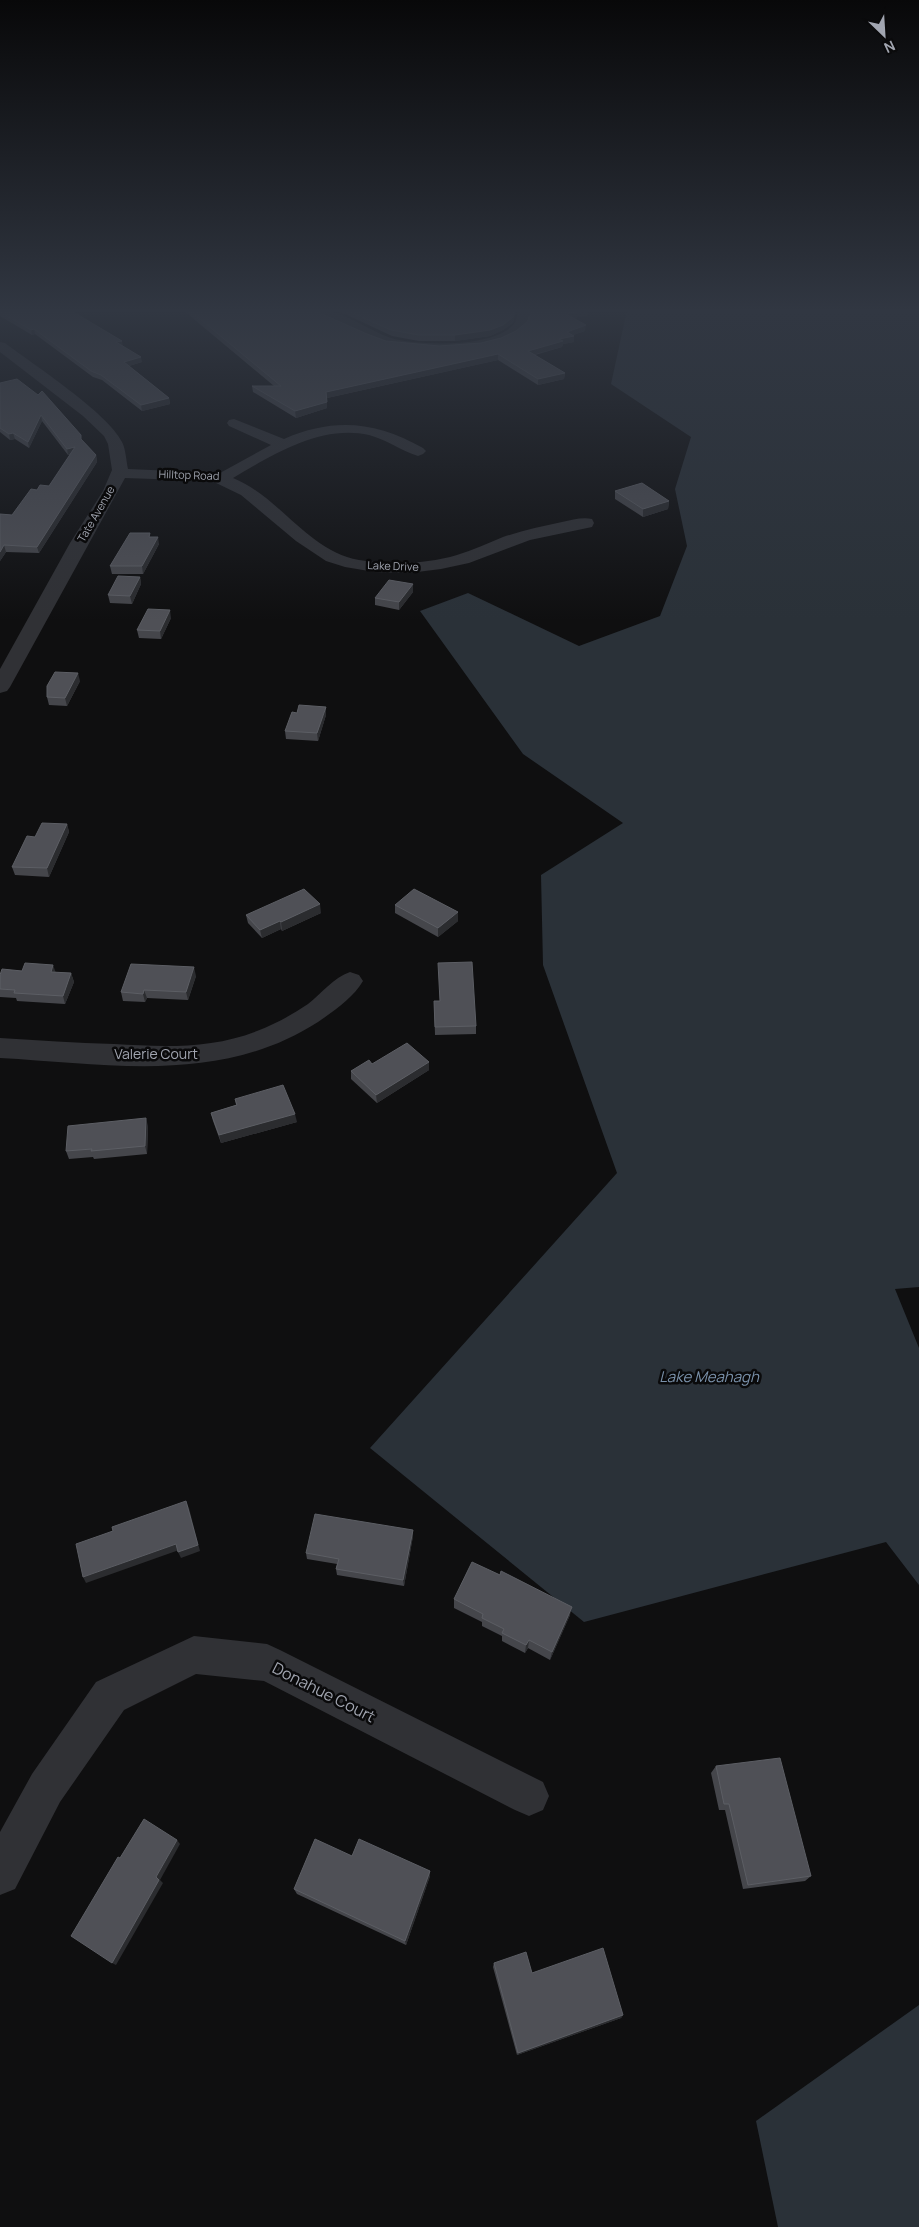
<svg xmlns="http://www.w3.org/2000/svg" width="919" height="2227" font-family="Manrope,sans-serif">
	<rect width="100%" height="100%" fill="#0f0f10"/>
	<g fill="#2a3138">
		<path d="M627,310H919V1287L895,1289L919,1348V1585L886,1542L584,1622L370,1448L617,1173L543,965L541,875L623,823L523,754L420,611L468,593L579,646L660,616L687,546L675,489L691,437L611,384Z"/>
		<path d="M919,2005V2227H778L756,2121Z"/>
	</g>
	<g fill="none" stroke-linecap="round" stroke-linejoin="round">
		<g fill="#303135" fill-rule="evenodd">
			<path d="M312,310C339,307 365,329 391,338C418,346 494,348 514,324C516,321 517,316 518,313L516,310H530L531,312C530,317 529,322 526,326C506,355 417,353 387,345C361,338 338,323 313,313Z"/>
			<path d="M0,342L5,343C34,365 108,413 122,442C126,450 126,460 128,469L220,473L271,445L229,426L227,423L229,420L234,419L284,439C335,417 376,422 423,448L426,451L423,454L418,456C401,451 388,440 369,435C321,424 272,455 233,478C280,497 308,551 359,560C390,565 427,564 457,555C473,550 488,543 503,537C522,531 542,526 562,522C572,520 582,517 592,519L594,523L592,527L530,540L469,563L441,569L409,573L375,572L345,567L326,561L296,541L241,495L212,481L125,478L10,687L7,691L0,693V669L70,543L103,491L112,470L108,444L104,436L83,416L0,352Z"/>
			<path d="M350,972L359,975L363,981C353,998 334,1011 318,1022C220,1085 110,1064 0,1058V1038C38,1040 76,1043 114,1044C163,1047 211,1049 257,1031C275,1024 292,1015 308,1004C321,994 334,977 350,972Z"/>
			<path d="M194,1636L267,1644L280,1650L543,1782L549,1796L543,1810L529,1816L515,1810L264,1681L196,1674L124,1710L60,1802L15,1889L0,1895V1832L32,1774L96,1682Z"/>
		</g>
	</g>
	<g fill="#45464b">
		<path d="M0,310L123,346H122L142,362L129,366L169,398L170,404L142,411L102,380L93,377L35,334L32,335L0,316Z"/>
		<path d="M183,310H313L367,334L386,341L439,346L481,343L501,338L516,331L527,322L532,311L531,310H588V315L573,318L585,331L573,335L574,342L563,344L562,347L535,355L565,373L564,379L538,385L498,360L327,398V408L296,418L253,392L252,386H274Z"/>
		<path d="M328,310H516L513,323L503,330L490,336L455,341H419L392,336L343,313Z"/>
		<path d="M0,383L82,440L96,455L97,462L39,553L6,552L0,561V514L12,515L37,490L49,486L70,455H68L42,421L29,448L15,439L10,440L0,432Z"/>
		<path d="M615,491L669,501L668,509L643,517L615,499Z"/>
		<path d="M151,537L159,544L143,574H112L110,566Z"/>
		<path d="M140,577L141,584L132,604L110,603L108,595Z"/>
		<path d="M413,592L399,610L375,605V598Z"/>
		<path d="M171,618L161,639L139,638L137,630Z"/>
		<path d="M80,681L67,706L49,705L47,697Z"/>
		<path d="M326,715L318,741L286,739L285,731Z"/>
		<path d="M67,824L69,832L49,877L15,875L12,867L35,837Z"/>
		<path d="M395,905L458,921L438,937L395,913Z"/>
		<path d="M321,913L282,931L281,929L262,938L248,923L246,915Z"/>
		<path d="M56,973H71L74,982L65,1004L17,1001L16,998L0,997V975Z"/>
		<path d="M196,976L188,1000L147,998L145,1002L123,1001L121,992Z"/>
		<path d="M434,1001L476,1026V1034L435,1035Z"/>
		<path d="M372,1064L429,1070L377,1103L351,1079V1071Z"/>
		<path d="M235,1099L297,1122L221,1143L213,1121L211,1113L236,1105Z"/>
		<path d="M148,1126L147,1154L94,1159L93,1157L69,1159L66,1151Z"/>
		<path d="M413,1530V1536L404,1586L337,1575L336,1569L337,1564L307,1559L306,1553Z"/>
		<path d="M454,1599L570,1615L550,1660L528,1648L525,1653L502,1641V1636L482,1626V1622L454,1608Z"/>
		<path d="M716,1766L811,1876L805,1881L743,1889L725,1810H719L711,1773Z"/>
		<path d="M352,1856L430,1871V1876L406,1945L297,1894L294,1889Z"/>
		<path d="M494,1963L532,1973L623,2015L621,2018L517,2055L493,1967Z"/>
	</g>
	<g fill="#2b2c2f">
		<path d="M515,310H516L513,323L503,330L490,336L455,341V335Z"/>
		<path d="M588,310V315L565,320L566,314Z"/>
		<path d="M586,325L585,331L567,337L574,336V342L563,344L562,347L528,356V351L559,339L567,332Z"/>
		<path d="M34,329L35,334L32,335L31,330Z"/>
		<path d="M122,341L123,346L117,347L116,342Z"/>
		<path d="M498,354V360L327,398L326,392Z"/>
		<path d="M141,357L142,362L125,367L124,362Z"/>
		<path d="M565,373L564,379L538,385V379Z"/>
		<path d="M169,398L170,404L142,411L141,405Z"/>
		<path d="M327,402V408L296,418L295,411Z"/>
		<path d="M41,415L42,421L29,448L28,442Z"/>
		<path d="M13,433L15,439L10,440L9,434Z"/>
		<path d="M75,447L76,453L68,455L67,449Z"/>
		<path d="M96,455L97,462L39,553L37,547Z"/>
		<path d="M669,501L668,509L643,517V509Z"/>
		<path d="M158,537L159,544L143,574L142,566Z"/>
		<path d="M4,545L6,552L0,561V552Z"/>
		<path d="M140,577L141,584L132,604L130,596Z"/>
		<path d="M413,584V592L399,610V602Z"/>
		<path d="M170,610L171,618L161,639L160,631Z"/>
		<path d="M78,673L80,681L67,706L65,698Z"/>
		<path d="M326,707V715L318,741L317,733Z"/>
		<path d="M67,824L69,832L49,877L47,868Z"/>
		<path d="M320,904L321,913L282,931L281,922Z"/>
		<path d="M458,912V921L438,937V928Z"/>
		<path d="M280,921L281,929L262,938L260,930Z"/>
		<path d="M53,965L56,973L51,972Z"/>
		<path d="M194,967L196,976L188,1000L186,992Z"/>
		<path d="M71,973L74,982L65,1004L63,996Z"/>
		<path d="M144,990L147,998L145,1002L143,994Z"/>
		<path d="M429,1062V1070L377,1103L376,1095Z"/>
		<path d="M295,1114L297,1122L221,1143L219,1135Z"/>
		<path d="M146,1118L148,1126L147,1154L145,1146Z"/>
		<path d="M186,1501L189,1508L200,1551L181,1558L178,1552Z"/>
		<path d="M413,1530V1536L404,1586L403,1580Z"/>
		<path d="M176,1544L179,1550L86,1583L83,1577Z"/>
		<path d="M572,1607L570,1615L550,1660L552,1652Z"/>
		<path d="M529,1640L528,1648L525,1653L526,1645Z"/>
		<path d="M177,1840L180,1844L160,1880L163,1883L116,1965L112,1963L156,1877Z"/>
		<path d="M430,1871V1876L406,1945L405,1941Z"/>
		<path d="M623,2015L621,2018L517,2055L518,2053Z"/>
	</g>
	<g fill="#4f5056" stroke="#5c5e64">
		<path d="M0,310H70L122,341L116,342L141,357L124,362L169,398L141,405L101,375L91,371L34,329L31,330L0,312Z"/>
		<path d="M189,310H313L367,334L386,341L439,346L481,343L501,338L516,331L527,322L532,310H587L566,314L586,325L567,332L574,336L559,339L563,341L528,351L565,373L538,379L498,354L326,392L327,402L295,411L252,386H281Z"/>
		<path d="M346,310H515L513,317L503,325L490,330L455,335H419L391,330Z"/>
		<path d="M17,379L38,395L42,391L81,435V439L96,455L37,547L4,545L0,552V514L12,515L31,489L37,490L40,485L49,486L75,447L67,449L41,415L28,442L13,433L9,434L0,428V383Z"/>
		<path d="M642,483L669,501L643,509L615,491Z"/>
		<path d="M130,533H150L149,537H158L142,566H110Z"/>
		<path d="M118,576L140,577L130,596L108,595Z"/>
		<path d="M389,580L413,584L399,602L375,598Z"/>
		<path d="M148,609L170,610L160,631L137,630Z"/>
		<path d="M55,672L78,673L65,698L47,697V686Z"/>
		<path d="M299,705L326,707L317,733L285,731L292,712L297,713Z"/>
		<path d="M42,823L67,824L47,868L12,867L27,836L35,837Z"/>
		<path d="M304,889L320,904L281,922L280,921L260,930L246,915Z"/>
		<path d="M414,889L458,912L438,928L395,905Z"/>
		<path d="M472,962L476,1026L435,1027L434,1001H440L438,963Z"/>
		<path d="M25,963L53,965L51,972L71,973L63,996L14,993L15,990L0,989V975L2,969L22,971Z"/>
		<path d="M131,964L194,967L186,992L144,990L143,994L121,992Z"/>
		<path d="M407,1043L429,1062L376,1095L351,1071L369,1060L372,1064Z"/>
		<path d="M283,1085L295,1114L219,1135L211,1113L237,1105L235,1099Z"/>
		<path d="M146,1118L145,1146L91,1151L92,1149L66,1151L68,1126Z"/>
		<path d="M186,1501L198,1545L178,1552L176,1544L83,1577L76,1544L113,1531L112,1527Z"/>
		<path d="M315,1514L413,1530L403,1580L336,1569L339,1559L306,1553Z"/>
		<path d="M472,1562L500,1575L501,1571L572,1607L552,1652L529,1640L526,1645L502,1633L504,1629L482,1618L483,1614L454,1599Z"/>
		<path d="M780,1758L811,1876L748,1885L729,1804H724L716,1766Z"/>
		<path d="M144,1819L177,1840L156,1877L159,1880L112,1963L71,1936L118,1857L120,1858Z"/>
		<path d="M315,1839L352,1856L359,1839L430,1871L405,1941L294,1889Z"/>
		<path d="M603,1948L623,2015L518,2053L494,1963L526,1952L532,1973Z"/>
	</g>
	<linearGradient id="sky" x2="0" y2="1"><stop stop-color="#080809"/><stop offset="0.5" stop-color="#313742"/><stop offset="1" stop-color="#313742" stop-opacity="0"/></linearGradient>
	<rect width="919" height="621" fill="url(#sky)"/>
	<g text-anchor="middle" stroke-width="5" stroke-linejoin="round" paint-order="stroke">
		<g font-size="11" fill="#a1a5b0" stroke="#0a0a0b">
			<text transform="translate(189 475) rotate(2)" y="4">Hilltop Road</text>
			<text transform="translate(96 514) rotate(-60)" y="4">Tate Avenue</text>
			<text transform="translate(393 566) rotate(2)" y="4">Lake Drive</text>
		</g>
		<g font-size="14" fill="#a1a5b0" stroke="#0a0a0b">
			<text x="156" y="1059">Valerie Court</text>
		</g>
		<g font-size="15" font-style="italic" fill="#7a91aa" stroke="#0a0a0b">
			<text x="709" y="1382">Lake Meahagh</text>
		</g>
		<g font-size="16" fill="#a1a5b0" stroke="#0a0a0b">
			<text transform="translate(324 1692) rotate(27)" y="6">Donahue Court</text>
		</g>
	</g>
	<g transform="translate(884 35) rotate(155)" stroke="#0a0a0b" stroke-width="4" paint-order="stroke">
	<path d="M0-4L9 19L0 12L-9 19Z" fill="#a1a5b0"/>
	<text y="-8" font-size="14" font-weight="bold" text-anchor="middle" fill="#a1a5b0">N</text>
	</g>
</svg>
